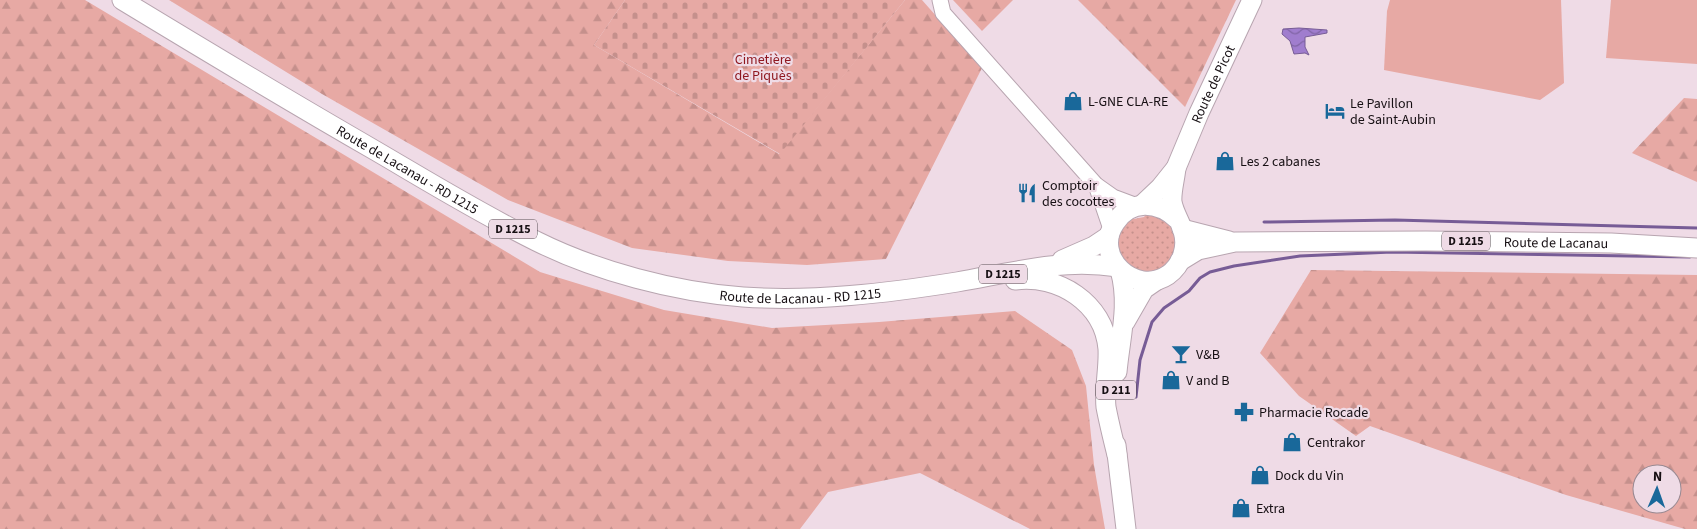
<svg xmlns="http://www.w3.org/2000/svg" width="1697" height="529" font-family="'Source Sans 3',sans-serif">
	<defs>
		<pattern id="grass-dots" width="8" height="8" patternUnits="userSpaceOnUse" patternTransform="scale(1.25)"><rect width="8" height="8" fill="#e7a9a4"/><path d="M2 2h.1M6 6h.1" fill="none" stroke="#c5908c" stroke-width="1.8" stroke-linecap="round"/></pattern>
		<pattern id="forest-firs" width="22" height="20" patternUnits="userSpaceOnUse" patternTransform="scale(1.25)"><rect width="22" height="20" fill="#e7a9a4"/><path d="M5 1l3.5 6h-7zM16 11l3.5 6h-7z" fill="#c5908c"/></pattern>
		<pattern id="cemetery-stones" width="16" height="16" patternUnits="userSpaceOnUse" patternTransform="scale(1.25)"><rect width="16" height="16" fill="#e7a9a4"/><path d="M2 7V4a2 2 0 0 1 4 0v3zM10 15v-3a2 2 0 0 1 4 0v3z" fill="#c5908c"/></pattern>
		<pattern id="water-waves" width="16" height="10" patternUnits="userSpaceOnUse" patternTransform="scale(1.25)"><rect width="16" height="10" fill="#a07dce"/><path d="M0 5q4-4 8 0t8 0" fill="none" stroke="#8165a6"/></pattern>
	</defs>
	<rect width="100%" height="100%" fill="#efdbe6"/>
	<path fill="url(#grass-dots)" d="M1149,211L1170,222L1178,241L1172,260L1156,273L1135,272L1115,250L1117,230L1128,216L1134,219L1144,217Z"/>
	<g fill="url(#forest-firs)" fill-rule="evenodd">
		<path d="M0,0H85L540,272L664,310L772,328L879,322L1015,311L1072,350L1086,386L1094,465L1105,529H1030L920,473L828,492L800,529H0Z"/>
		<path d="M169,0H625L594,45L779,154L905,0H922L982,68L886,259L807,265L728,261L632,248L508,200L322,94Z"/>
		<path d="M953,0H1013L982,31Z"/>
		<path d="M1078,0H1236L1185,107Z"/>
		<path d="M1684,98L1697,99V182L1632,153Z"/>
		<path d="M1311,270L1697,275V529H1685L1566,495L1370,426L1356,436L1299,396L1260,353ZM1642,474H1672V504H1642Z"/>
	</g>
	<path fill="url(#cemetery-stones)" d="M625,0H905L780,154L594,45Z"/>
	<g fill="#e7a9a4">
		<path d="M1390,0H1561L1564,83L1540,100L1384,70L1387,11Z"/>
		<path d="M1611,0H1697V64L1606,58Z"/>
	</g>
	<path fill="url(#water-waves)" stroke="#775c96" d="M1299,28L1327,30V33L1305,37V47L1309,55L1305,53L1294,54L1290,41L1282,34L1283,29Z"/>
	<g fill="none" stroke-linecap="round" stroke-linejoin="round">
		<g stroke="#775c96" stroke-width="3">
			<path d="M1264,222L1395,220L1697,228"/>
			<path d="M1136,397L1140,360L1152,322L1164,308L1189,291L1200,278L1210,272L1234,266L1300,256L1392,252L1690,257"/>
		</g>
		<defs>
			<g id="minor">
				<path d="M940,0L943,13L1096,185L1113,197L1137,206"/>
				<path d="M1096,185L1111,229"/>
			</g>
			<g id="major">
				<path id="s1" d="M122,0C206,51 291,102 376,151C429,182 481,214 536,241C596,271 675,292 743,297C813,302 888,293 957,282C1010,273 1063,258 1117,267"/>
				<path d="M1176,168C1175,179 1171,192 1172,202C1174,213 1180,221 1183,231C1188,247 1182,265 1168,275C1135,297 1092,256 1115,223C1130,199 1158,201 1177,219"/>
				<path id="s2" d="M1142,205L1160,188L1176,168L1199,113L1252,0"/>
				<path d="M1182,229L1229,241"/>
				<path d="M1062,260L1094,246L1109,236"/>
				<path id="s3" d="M1180,261L1198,250L1235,242L1426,241L1611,243L1697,248"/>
				<path d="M1015,280C1058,274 1104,303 1108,349C1109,368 1104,389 1106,407C1109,423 1113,439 1117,455"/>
				<path d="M1125,322L1144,289L1157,280"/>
				<path d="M1117,372C1120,338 1130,304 1120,270"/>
				<path d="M1116,445L1126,529"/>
			</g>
		</defs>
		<use href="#minor" stroke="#b8a5b0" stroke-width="17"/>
		<use href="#major" stroke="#b8a5b0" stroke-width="21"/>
		<use href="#minor" stroke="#fff" stroke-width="15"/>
		<use href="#major" stroke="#fff" stroke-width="19"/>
	</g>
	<defs>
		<symbol id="shop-bare" viewBox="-9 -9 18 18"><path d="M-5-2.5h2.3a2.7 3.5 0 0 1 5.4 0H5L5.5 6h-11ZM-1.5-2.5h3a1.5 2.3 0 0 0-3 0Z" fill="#19689a" stroke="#efdbe6" stroke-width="2.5" paint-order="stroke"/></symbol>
		<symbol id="hotel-bare" viewBox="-9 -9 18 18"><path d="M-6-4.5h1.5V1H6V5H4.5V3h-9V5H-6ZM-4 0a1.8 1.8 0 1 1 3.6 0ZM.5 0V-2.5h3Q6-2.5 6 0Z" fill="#19689a" stroke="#efdbe6" stroke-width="2.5" paint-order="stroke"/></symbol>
		<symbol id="restaurant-bare" viewBox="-9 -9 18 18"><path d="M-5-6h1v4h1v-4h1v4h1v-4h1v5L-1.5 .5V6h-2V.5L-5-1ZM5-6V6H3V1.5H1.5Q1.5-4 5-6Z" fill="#19689a" stroke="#efdbe6" stroke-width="2.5" paint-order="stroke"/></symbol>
		<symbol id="bar-bare" viewBox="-9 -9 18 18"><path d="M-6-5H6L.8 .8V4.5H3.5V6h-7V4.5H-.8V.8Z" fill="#19689a" stroke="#efdbe6" stroke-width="2.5" paint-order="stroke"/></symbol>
		<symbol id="pharmacy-bare" viewBox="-9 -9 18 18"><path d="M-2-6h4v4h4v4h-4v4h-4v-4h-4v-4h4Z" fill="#19689a" stroke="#efdbe6" stroke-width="2.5" paint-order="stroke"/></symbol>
	</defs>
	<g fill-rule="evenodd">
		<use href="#shop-bare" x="1059" y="87" width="28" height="28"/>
		<use href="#hotel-bare" x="1321" y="97" width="28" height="28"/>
		<use href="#shop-bare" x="1211" y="147" width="28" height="28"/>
		<use href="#restaurant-bare" x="1013" y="179" width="28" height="28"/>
		<use href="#bar-bare" x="1167" y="340" width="28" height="28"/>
		<use href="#shop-bare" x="1157" y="366" width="28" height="28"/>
		<use href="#pharmacy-bare" x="1230" y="398" width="28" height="28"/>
		<use href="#shop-bare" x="1278" y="428" width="28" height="28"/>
		<use href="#shop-bare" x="1246" y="461" width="28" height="28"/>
		<use href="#shop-bare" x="1227" y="494" width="28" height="28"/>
	</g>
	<g text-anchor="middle" stroke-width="4.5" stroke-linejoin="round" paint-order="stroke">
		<g fill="#efdbe6" stroke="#574c52" stroke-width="1">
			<rect x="489" y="219.5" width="48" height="19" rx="4"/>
			<rect x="1442" y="231.5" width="48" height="19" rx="4"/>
			<rect x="979" y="264.5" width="48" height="19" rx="4"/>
			<rect x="1096" y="380.5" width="40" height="19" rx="4"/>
		</g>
		<g font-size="12" font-weight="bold" fill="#160f13">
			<text x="513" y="233">D 1215</text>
			<text x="1466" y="245">D 1215</text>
			<text x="1003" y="278">D 1215</text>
			<text x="1116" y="394">D 211</text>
		</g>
		<g font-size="14" fill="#8e171f" stroke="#efdbe6">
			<text x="763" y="64">Cimetière<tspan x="763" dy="16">de Piquès</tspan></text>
		</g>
		<g font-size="14" fill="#160f13" stroke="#efdbe6">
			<text dy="5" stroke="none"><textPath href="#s2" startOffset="142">Route de Picot</textPath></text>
			<text dy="5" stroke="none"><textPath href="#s1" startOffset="332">Route de Lacanau - RD 1215</textPath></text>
			<text dy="5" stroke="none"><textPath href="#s3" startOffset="380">Route de Lacanau</textPath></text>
			<text dy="5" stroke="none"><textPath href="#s1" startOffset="752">Route de Lacanau - RD 1215</textPath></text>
		</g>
		<g font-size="14" fill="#160f13" stroke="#efdbe6" text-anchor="start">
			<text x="1088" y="106">L-GNE CLA-RE</text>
			<text x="1350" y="108">Le Pavillon<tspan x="1350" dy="16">de Saint-Aubin</tspan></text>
			<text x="1240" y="166">Les 2 cabanes</text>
			<text x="1042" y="190">Comptoir<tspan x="1042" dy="16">des cocottes</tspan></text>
			<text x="1196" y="359">V&amp;B</text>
			<text x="1186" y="385">V and B</text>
			<text x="1259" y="417">Pharmacie Rocade</text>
			<text x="1307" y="447">Centrakor</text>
			<text x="1275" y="480">Dock du Vin</text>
			<text x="1256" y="513">Extra</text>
		</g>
	</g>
	<g transform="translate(1657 489) rotate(2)"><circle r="24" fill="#efdbe6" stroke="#988992"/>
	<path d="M0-4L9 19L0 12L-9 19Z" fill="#19689a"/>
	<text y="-8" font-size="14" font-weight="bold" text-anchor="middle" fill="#160f13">N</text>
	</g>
</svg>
